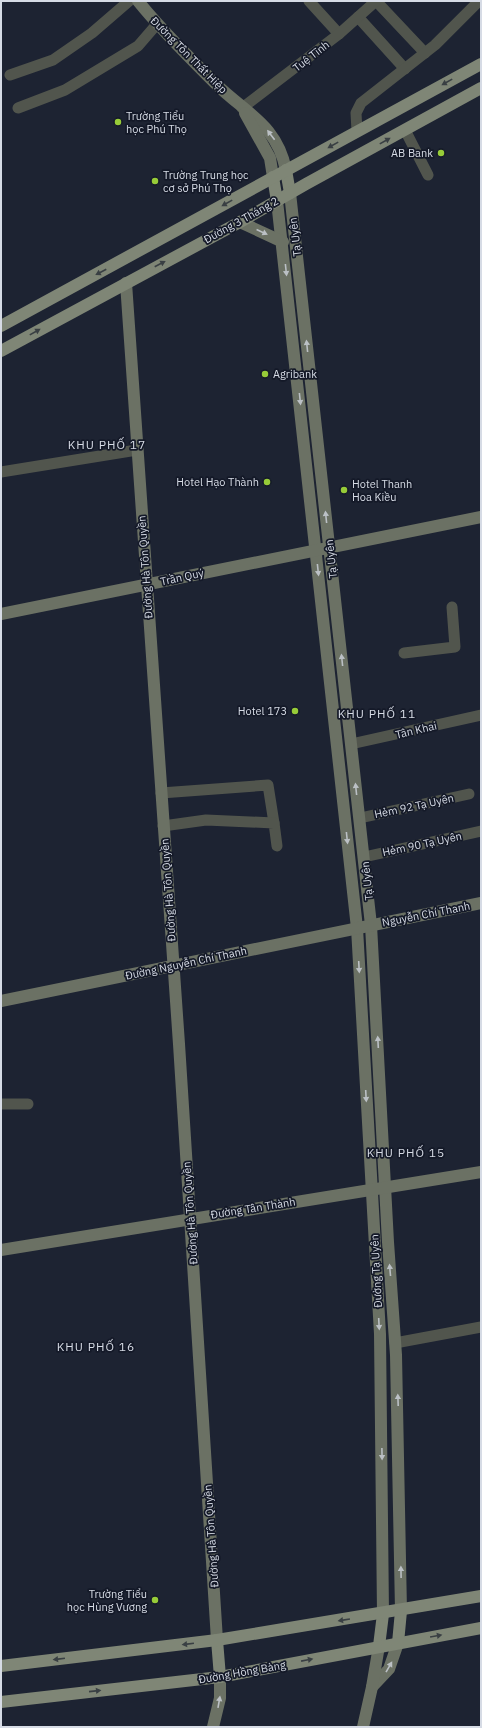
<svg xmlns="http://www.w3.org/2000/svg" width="482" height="1728" font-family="'IBM Plex Sans',sans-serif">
	<rect width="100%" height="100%" fill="#1d2332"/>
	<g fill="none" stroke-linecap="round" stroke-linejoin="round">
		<g stroke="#51554d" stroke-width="11">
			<path d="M309,1L339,34"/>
			<path d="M376,1L425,53"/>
			<path d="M358,17L405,69"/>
			<path d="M10,75L53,60L92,33L129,1"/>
			<path d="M18,108L65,90L138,46L157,24"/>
			<path d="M242,108L339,34L376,1"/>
			<path d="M405,130L428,175"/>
			<path d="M357,131L356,113L361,103L435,45L479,1"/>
			<path d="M1,472L137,450"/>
			<path d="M404,653L455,647L452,607"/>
			<path d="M351,744L481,715"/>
			<path d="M161,793L268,785L274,823"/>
			<path d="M360,818L469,794"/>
			<path d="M163,826L206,820L274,823L277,846"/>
			<path d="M364,857L481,831"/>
			<path d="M1,1104H28"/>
			<path d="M395,1343L481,1327"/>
		</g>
		<g stroke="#6b7164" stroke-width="12">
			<path d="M138,1C162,31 190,58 217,85C247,114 277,125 286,170"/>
			<path d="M245,113L270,158L273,177"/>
			<path d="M290,193L371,925L388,1242L396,1355L401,1611"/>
			<path d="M277,201L357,928L380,1334L383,1614"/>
			<path d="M240,222L283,242"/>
			<path d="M126,283L179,1044L217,1640"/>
			<path d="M1,614L481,517"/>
			<path d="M1,1001L481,903"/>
			<path d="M1,1250L481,1172"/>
			<path d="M372,1687L389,1669L398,1643"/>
			<path d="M213,1727L220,1698V1677"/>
			<path d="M363,1727L372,1687L379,1646"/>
		</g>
		<g stroke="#7f8676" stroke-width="12">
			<path d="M286,170L290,193"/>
			<path d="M273,177L277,201"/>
			<path d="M1,326L481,64"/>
			<path d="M1,351L240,222L306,184L481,88"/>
			<path d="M217,1640L220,1677"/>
			<path d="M398,1643L401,1611"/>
			<path d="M379,1646L383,1614"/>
			<path d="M1,1666L217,1640L481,1596"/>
			<path d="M1,1702L220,1677L481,1628"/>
		</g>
	</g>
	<defs><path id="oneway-solid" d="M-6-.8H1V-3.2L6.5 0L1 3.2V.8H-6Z"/></defs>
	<g fill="#393f43">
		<use href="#oneway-solid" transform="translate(447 82) rotate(151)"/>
		<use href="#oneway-solid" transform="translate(385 141) rotate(-29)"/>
		<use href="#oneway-solid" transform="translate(333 145) rotate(151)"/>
		<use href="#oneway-solid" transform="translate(227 203) rotate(151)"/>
		<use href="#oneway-solid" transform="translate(160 264) rotate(-28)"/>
		<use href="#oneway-solid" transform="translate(101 272) rotate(152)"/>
		<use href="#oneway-solid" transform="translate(35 332) rotate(-29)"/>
		<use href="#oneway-solid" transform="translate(344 1620) rotate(171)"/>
		<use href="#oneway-solid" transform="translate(436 1636) rotate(-10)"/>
		<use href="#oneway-solid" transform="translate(188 1644) rotate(173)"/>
		<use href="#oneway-solid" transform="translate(59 1659) rotate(173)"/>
		<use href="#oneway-solid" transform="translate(307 1660) rotate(-11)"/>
		<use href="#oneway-solid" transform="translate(95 1691) rotate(-6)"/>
	</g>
	<g fill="#bbc0c5">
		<use href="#oneway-solid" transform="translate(271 135) rotate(-127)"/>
		<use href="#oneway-solid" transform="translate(262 232) rotate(25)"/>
		<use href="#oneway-solid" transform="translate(286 270) rotate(84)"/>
		<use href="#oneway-solid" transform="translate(307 346) rotate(-96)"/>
		<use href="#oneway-solid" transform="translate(300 399) rotate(84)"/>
		<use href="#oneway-solid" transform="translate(326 517) rotate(-96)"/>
		<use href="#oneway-solid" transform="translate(318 570) rotate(84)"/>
		<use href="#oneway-solid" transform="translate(342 660) rotate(-96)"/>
		<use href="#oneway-solid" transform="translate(356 789) rotate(-96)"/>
		<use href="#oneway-solid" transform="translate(347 838) rotate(84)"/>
		<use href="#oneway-solid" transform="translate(359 967) rotate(87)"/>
		<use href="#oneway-solid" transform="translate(378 1042) rotate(-93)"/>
		<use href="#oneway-solid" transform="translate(366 1096) rotate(87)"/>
		<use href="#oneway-solid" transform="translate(390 1270) rotate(-95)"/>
		<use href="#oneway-solid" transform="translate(379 1324) rotate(87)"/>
		<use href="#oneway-solid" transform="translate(398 1400) rotate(-92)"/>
		<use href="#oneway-solid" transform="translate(382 1454) rotate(89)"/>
		<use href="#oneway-solid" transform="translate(401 1572) rotate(-91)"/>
		<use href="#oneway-solid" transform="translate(389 1667) rotate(-60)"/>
		<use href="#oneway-solid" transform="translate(219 1702) rotate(-80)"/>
	</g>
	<g fill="#97cc38" stroke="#141928" stroke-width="1.5">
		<circle cx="118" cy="122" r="4"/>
		<circle cx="441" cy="153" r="4"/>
		<circle cx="155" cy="181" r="4"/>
		<circle cx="265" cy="374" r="4"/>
		<circle cx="267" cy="482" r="4"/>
		<circle cx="344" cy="490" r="4"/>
		<circle cx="295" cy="711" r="4"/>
		<circle cx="155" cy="1600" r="4"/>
	</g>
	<g text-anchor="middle" stroke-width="3.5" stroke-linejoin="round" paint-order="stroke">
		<g font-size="11" fill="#d6dbe5" stroke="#141928">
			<text transform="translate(189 55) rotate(45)" y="4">Đường Tôn Thất Hiệp</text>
			<text transform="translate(311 56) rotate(-38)" y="4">Tuệ Tĩnh</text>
			<text transform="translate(241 220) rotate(-29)" y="4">Đường 3 Tháng 2</text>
			<text transform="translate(295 237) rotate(-97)" y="4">Tạ Uyên</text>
			<text transform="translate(331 559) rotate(-96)" y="4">Tạ Uyên</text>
			<text transform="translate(145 567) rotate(-94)" y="4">Đường Hà Tôn Quyền</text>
			<text transform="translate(182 577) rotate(-12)" y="4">Trần Quý</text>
			<text transform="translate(416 730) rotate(-13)" y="4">Tân Khai</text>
			<text transform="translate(414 806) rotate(-12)" y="4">Hẻm 92 Tạ Uyên</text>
			<text transform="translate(422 844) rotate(-12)" y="4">Hẻm 90 Tạ Uyên</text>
			<text transform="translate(367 881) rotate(-96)" y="4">Tạ Uyên</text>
			<text transform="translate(168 890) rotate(-94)" y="4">Đường Hà Tôn Quyền</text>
			<text transform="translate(426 914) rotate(-11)" y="4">Nguyễn Chí Thanh</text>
			<text transform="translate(186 963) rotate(-12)" y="4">Đường Nguyễn Chí Thanh</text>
			<text transform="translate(253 1208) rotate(-9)" y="4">Đường Tân Thành</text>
			<text transform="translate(190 1213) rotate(-94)" y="4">Đường Hà Tôn Quyền</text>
			<text transform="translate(376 1271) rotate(-93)" y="4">Đường Tạ Uyên</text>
			<text transform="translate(211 1536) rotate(-94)" y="4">Đường Hà Tôn Quyền</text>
			<text transform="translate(242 1672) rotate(-10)" y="4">Đường Hồng Bàng</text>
		</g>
		<g font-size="11" fill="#d6dbe5" stroke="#141928" text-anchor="start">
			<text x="126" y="120">Trường Tiểu<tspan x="126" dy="13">học Phú Thọ</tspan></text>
			<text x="433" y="157" text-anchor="end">AB Bank</text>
			<text x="163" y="179">Trường Trung học<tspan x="163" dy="13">cơ sở Phú Thọ</tspan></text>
			<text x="273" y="378">Agribank</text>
			<text x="259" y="486" text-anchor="end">Hotel Hạo Thành</text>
			<text x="352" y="488">Hotel Thanh<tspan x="352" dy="13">Hoa Kiều</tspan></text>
			<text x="287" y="715" text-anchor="end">Hotel 173</text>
			<text x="147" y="1598" text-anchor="end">Trường Tiểu<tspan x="147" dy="13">học Hùng Vương</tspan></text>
		</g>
		<g font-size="12" letter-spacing="1" fill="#d6dbe5" stroke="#141928">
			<text x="107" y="449">KHU PHỐ 17</text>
			<text x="377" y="718">KHU PHỐ 11</text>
			<text x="406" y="1157">KHU PHỐ 15</text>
			<text x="96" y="1351">KHU PHỐ 16</text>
		</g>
	</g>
	<rect width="482" height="1728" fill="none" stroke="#d6dbe5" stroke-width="4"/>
</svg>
